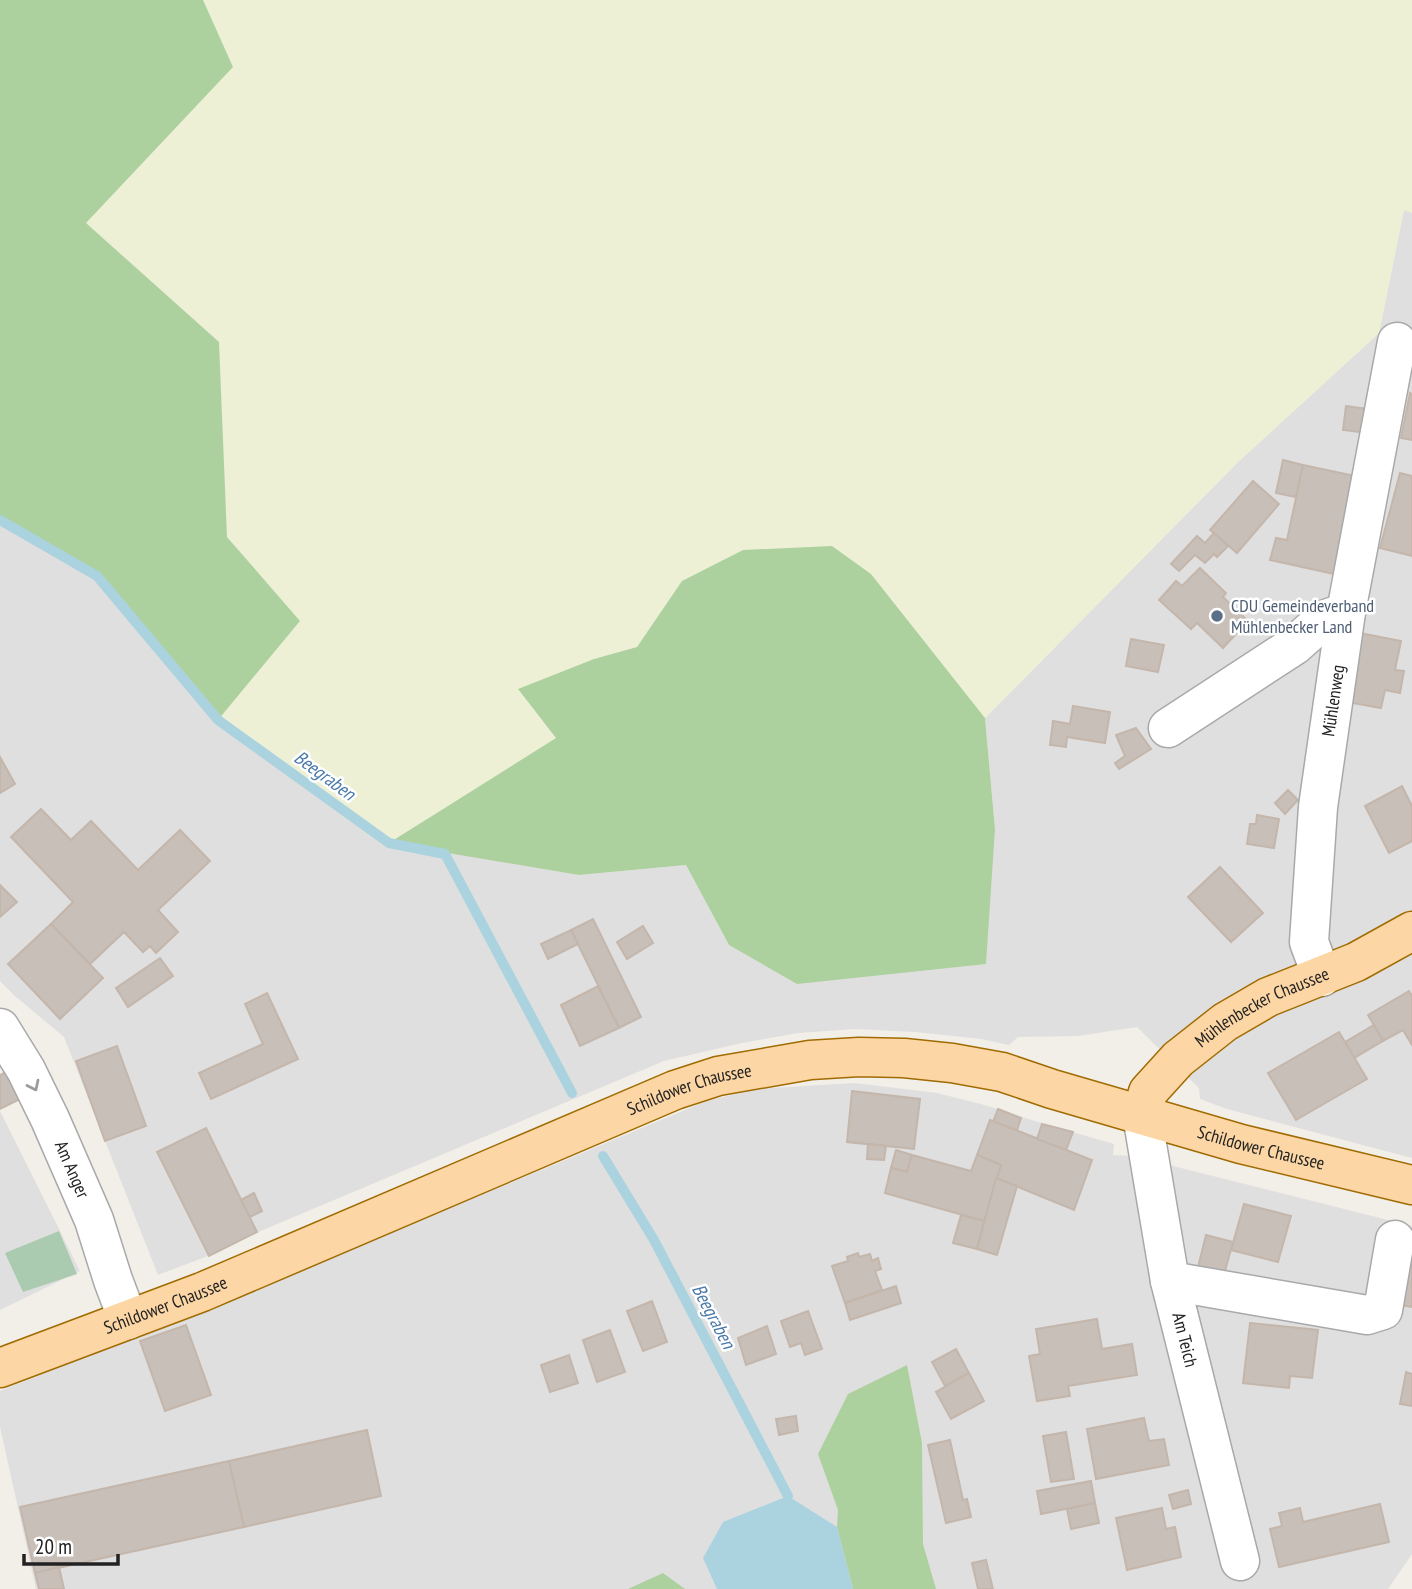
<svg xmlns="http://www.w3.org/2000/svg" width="1412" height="1589" font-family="'PT Sans Narrow',sans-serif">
	<rect width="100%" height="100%" fill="#f2efe9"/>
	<g fill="#e0dfdf">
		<path d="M1404,209L1412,213V1158L1227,1109L1200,1099L1199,1088L1137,1027L1078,1036L1018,1037L1009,1045L981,1039L915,1032L855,1029L798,1033L742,1043L664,1061L251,1235L208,1256L158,1275L64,1037L15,996L0,981V520L97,576L218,720L293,772L579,875L686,865L729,945L995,829L985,718L1238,462L1379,333Z"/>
		<path d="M855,1083L937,1093L981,1104L1048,1125L1114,1144L1113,1155L1133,1156L1412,1226V1554L1388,1589H36L0,1427V1391L321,1262L704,1102L754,1089Z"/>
		<path d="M0,1111L80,1271L0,1310Z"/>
	</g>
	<path fill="#eef0d5" d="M203,0H1412V213L1404,210L1379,333L1238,462L985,718L871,574L832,547L743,550L682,581L637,647L594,659L518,690L556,738L389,843L218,720L300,621L227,537L219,342L86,223L233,67Z"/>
	<g fill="#add19e">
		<path d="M0,0H203L233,67L86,223L219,342L227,537L300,621L218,720L97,576L0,520Z"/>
		<path d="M832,546L871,574L985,718L995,829L986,964L797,984L729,945L686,865L579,875L389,843L556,738L518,689L594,659L637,647L682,581L743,550Z"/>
		<path d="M907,1365L922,1443L923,1544L936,1589H853L837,1527L838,1510L818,1454L848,1394Z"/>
		<path d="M663,1573L685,1589H628Z"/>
	</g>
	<path fill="#aacbaf" d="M59,1231L77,1274L23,1292L5,1253Z"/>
	<path fill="#aad3df" d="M788,1496L837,1527L853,1589H717L703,1558L723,1522Z"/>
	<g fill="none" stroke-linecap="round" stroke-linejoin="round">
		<g stroke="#aad3df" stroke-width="10">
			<path d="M0,520L97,576L218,720L389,843L445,854L572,1093"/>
			<path d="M603,1156L654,1240L788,1496"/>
		</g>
	</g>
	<g fill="#c7bfb8" stroke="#c4b6ab" stroke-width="2">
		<path d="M1410,393L1412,394V440L1401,438Z"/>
		<path d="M1346,406L1369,409L1366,433L1343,430Z"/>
		<path d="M1283,460L1303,465L1296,497L1276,493Z"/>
		<path d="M1303,465L1355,476L1334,574L1270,560L1276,538L1287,540Z"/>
		<path d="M1400,473L1412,476V556L1380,548Z"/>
		<path d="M1253,481L1279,504L1237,553L1210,530Z"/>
		<path d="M1214,533L1228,546L1217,557L1214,554L1205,563L1195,555L1179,571L1171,564L1197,536L1205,543Z"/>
		<path d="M1200,568L1226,593L1223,597L1248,621L1223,648L1197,623L1191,629L1159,600L1176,581L1182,586Z"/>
		<path d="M1360,633L1401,641L1395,670L1404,671L1400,693L1385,690L1381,708L1347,702Z"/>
		<path d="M1131,639L1164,645L1158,672L1126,666Z"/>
		<path d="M1073,706L1110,712L1105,743L1067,737L1066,747L1050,745L1053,721L1070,724Z"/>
		<path d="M1136,728L1151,749L1119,769L1115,763L1125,756L1116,735Z"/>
		<path d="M0,757L15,784L0,793Z"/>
		<path d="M1402,786L1412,806V841L1389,853L1365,806Z"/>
		<path d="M1288,790L1298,800L1285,814L1275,803Z"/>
		<path d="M41,809L71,840L91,821L138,870L180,830L210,861L158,910L178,932L156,953L150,946L143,952L124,932L90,964L51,924L73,902L11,837Z"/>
		<path d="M1257,815L1279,819L1274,848L1247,844L1250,824H1256Z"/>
		<path d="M1220,867L1263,913L1231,942L1188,897Z"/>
		<path d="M0,885L17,902L0,917Z"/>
		<path d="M593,919L641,1017L619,1028L571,930Z"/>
		<path d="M51,924L103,978L60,1019L8,964Z"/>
		<path d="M643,926L653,943L627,959L617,942Z"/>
		<path d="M571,930L578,944L548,959L541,944Z"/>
		<path d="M160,958L173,976L128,1007L116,988Z"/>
		<path d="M598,986L619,1028L580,1046L561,1005Z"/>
		<path d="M1409,991L1412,996V1045L1403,1030L1383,1041L1368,1015Z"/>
		<path d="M267,993L298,1059L211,1099L199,1073L263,1044L245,1004Z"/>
		<path d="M1374,1025L1383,1041L1354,1058L1345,1042Z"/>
		<path d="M1339,1032L1367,1079L1296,1120L1268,1073Z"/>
		<path d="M117,1046L146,1126L105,1141L76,1061Z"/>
		<path d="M6,1072L20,1099L0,1109V1075Z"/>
		<path d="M852,1091L920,1099L914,1149L847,1142Z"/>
		<path d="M998,1109L1021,1118L1017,1130L993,1122Z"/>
		<path d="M990,1120L1092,1160L1074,1210L996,1178L1001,1165L977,1155Z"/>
		<path d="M1042,1124L1073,1132L1066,1150L1037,1139Z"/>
		<path d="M206,1128L257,1232L209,1256L157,1152Z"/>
		<path d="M868,1144L886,1146L884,1160L867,1159Z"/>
		<path d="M896,1150L912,1155L907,1172L891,1168Z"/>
		<path d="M912,1155L971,1171L977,1155L1001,1165L984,1221L885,1193L891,1168L907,1172Z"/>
		<path d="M996,1178L1017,1186L997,1255L977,1249Z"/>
		<path d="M254,1193L262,1211L250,1217L241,1200Z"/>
		<path d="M1244,1204L1291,1216L1278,1262L1231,1250Z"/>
		<path d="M961,1215L984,1221L977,1249L953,1243Z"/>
		<path d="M1206,1235L1233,1242L1223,1278L1197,1271Z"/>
		<path d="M1412,1252V1307L1394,1304Z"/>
		<path d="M858,1253L859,1257L870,1254L872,1261L878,1258L881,1269L875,1271L882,1290L845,1303L832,1266L848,1261L847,1257Z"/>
		<path d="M896,1286L901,1303L850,1320L845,1303Z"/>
		<path d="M652,1301L667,1342L643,1351L627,1311Z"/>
		<path d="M808,1311L822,1349L805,1355L801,1343L790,1347L781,1321Z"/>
		<path d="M1097,1319L1102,1349L1132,1344L1137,1375L1068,1386L1070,1396L1037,1401L1029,1356L1040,1354L1036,1329Z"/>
		<path d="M1250,1323L1318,1330L1312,1378L1290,1376L1289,1388L1243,1383Z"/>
		<path d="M186,1325L211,1395L165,1411L140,1341Z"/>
		<path d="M767,1326L776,1354L746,1365L738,1338Z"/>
		<path d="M610,1330L625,1372L597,1382L583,1340Z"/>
		<path d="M956,1349L969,1373L945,1386L932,1362Z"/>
		<path d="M569,1355L578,1383L550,1392L541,1365Z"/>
		<path d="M1406,1372L1412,1374V1406L1400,1404Z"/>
		<path d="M969,1373L984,1401L951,1419L936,1392Z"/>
		<path d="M796,1416L798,1431L779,1435L776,1419Z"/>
		<path d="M1144,1418L1149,1441L1164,1439L1169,1465L1096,1479L1087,1429Z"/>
		<path d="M367,1430L381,1496L244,1527L229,1461Z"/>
		<path d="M1066,1432L1074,1479L1051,1482L1043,1436Z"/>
		<path d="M950,1440L963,1500L967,1499L971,1517L946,1523L928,1445Z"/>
		<path d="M229,1461L244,1527L35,1573L20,1507Z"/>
		<path d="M1091,1481L1095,1503L1041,1514L1037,1491Z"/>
		<path d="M1188,1490L1191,1504L1173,1509L1169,1495Z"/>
		<path d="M1095,1503L1099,1523L1071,1529L1067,1509Z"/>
		<path d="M1380,1504L1389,1542L1279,1567L1270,1529L1282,1526L1279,1513L1300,1508L1303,1522Z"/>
		<path d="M1162,1508L1166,1529L1175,1527L1181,1557L1127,1570L1116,1518Z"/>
		<path d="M986,1560L993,1589H978L972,1563Z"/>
		<path d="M59,1567L64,1589H39L35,1573Z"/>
	</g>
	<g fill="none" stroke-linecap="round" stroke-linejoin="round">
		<defs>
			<g id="minor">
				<path d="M1168,728L1295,645L1323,620L1346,612"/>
				<path id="s1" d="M1322,977L1309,942L1318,807L1346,612L1397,342"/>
				<path id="s2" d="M0,1028L26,1070L50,1119L94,1220L113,1280L128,1320"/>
				<path id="s3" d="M1142,1115L1170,1281L1240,1561"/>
				<path d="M1170,1281L1367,1315L1383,1310L1395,1240"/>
			</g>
			<g id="major">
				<path id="s4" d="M1142,1115L1148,1092L1178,1059L1225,1022L1268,997L1356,962L1412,931"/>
				<path id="s5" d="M0,1368L202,1292L675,1090L718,1076L810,1060L859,1057L904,1058L952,1063L1002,1072L1052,1089L1241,1144L1412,1185"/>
			</g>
		</defs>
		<use href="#minor" stroke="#a9a9a9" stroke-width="41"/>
		<use href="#major" stroke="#a06b00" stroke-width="41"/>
		<use href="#minor" stroke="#fff" stroke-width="38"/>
		<use href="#major" stroke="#fcd6a4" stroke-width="38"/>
	</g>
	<defs><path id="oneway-chevron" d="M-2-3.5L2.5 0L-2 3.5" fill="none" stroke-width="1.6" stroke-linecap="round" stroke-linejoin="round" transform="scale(1.75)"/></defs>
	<use stroke="#9c9c9c" href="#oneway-chevron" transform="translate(34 1086) rotate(64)"/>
	<circle fill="#5c6f8a" stroke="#fff" stroke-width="2.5" cx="1217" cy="616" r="7"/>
	<g text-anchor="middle" stroke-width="5" stroke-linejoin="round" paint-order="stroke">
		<g font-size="18" fill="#4e5e75" stroke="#fff" text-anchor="start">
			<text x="1231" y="612">CDU Gemeindeverband<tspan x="1231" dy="21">Mühlenbecker Land</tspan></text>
		</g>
		<g font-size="18" fill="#222" stroke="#fff">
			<text dy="6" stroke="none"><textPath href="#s1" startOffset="280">Mühlenweg</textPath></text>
			<text dy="6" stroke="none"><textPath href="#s4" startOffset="168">Mühlenbecker Chaussee</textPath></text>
			<text dy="6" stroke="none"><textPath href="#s5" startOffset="744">Schildower Chaussee</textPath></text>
			<text dy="6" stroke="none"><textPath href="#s5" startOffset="1332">Schildower Chaussee</textPath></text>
			<text dy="6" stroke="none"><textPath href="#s2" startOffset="159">Am Anger</textPath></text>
			<text dy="6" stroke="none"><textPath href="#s5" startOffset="177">Schildower Chaussee</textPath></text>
			<text dy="6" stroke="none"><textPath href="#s3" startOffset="229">Am Teich</textPath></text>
		</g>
		<g font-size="19" font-style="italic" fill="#4a7aab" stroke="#fff">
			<text transform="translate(325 775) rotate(36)" y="7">Beegraben</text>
			<text transform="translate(714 1316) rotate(62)" y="7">Beegraben</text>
		</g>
	</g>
	<path d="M24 1554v10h94v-10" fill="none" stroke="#222222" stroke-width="3.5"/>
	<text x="35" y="1554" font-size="21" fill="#222222" stroke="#ffffff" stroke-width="5" paint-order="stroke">20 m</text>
</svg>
